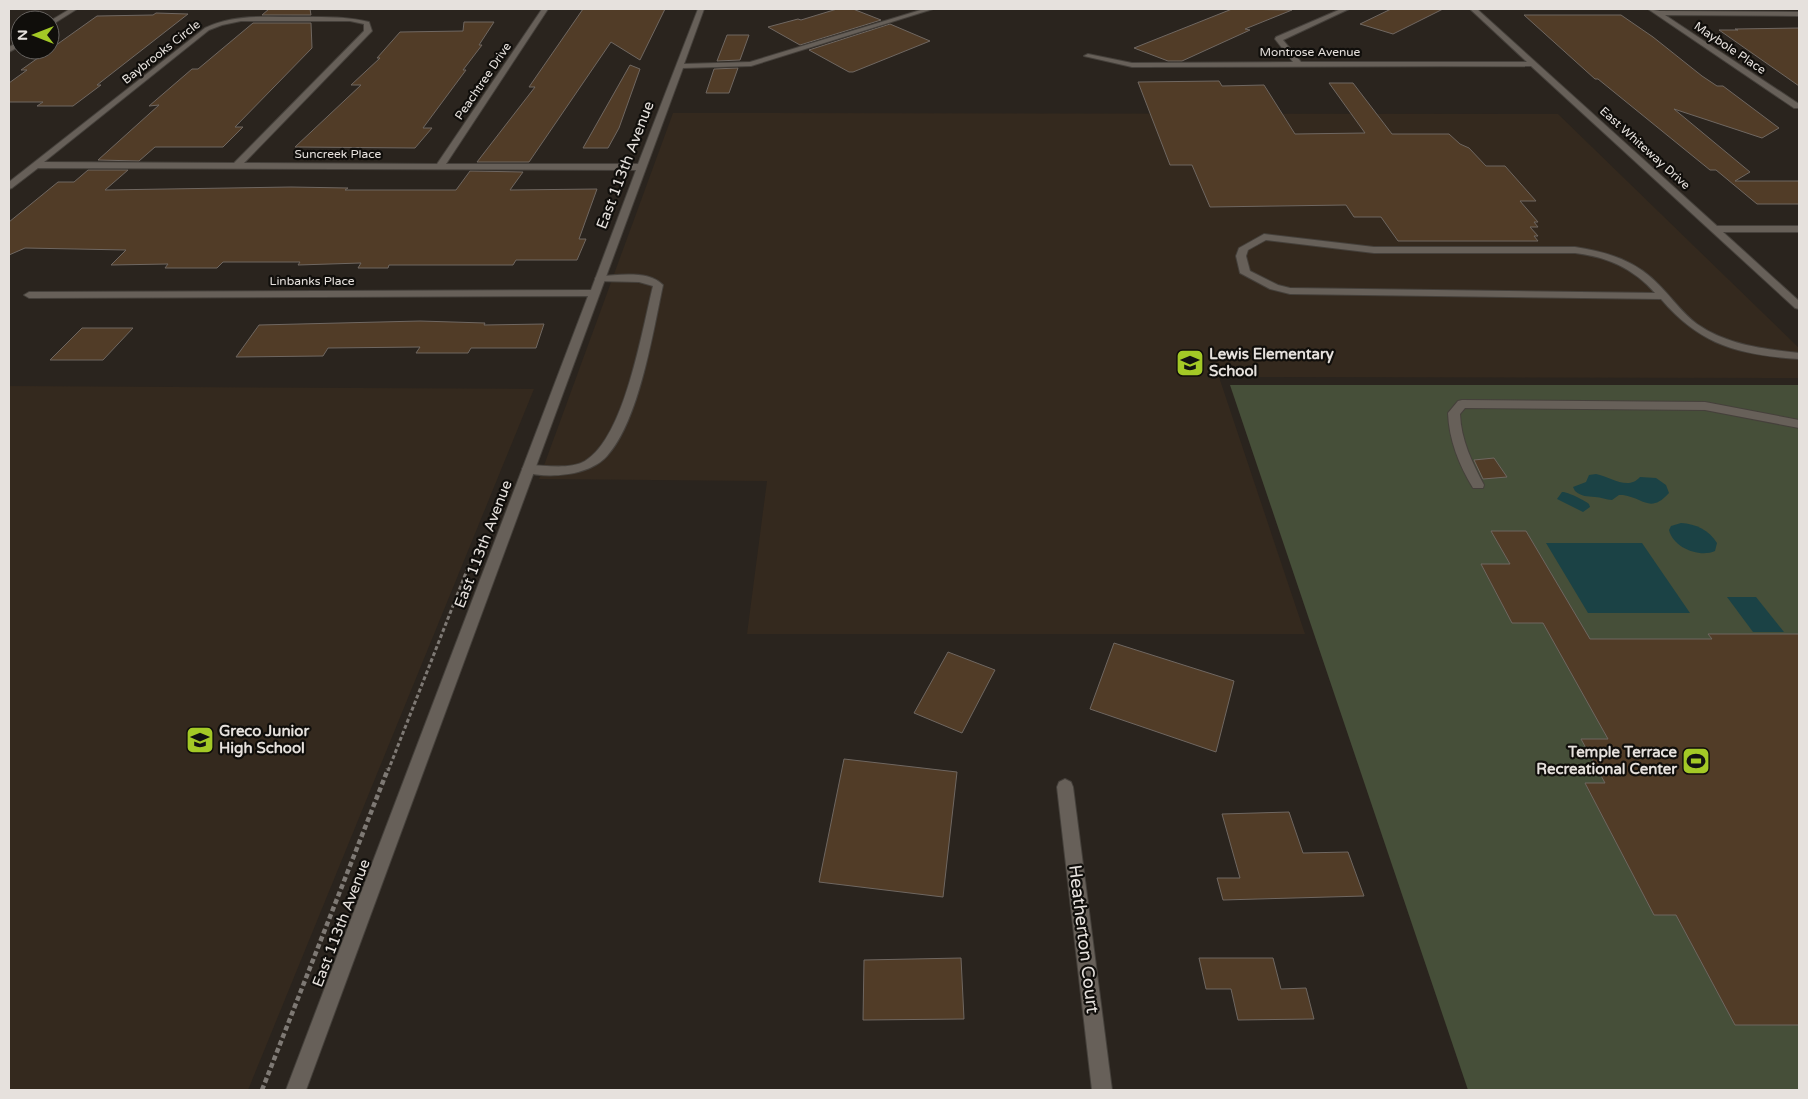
<svg xmlns="http://www.w3.org/2000/svg" width="1808" height="1099" font-family="'Varela Round',sans-serif">
	<rect width="100%" height="100%" fill="#2a241e"/>
	<g fill="#34291e">
		<path d="M673,113L1558,114L1799,348V378L1219,377L1305,634H747L767,481L539,479Z"/>
		<path d="M9,386L534,389L248,1090H9Z"/>
	</g>
	<path fill="#464f39" d="M1230,385H1799V1090H1468Z"/>
	<g fill="#1b4245">
		<path d="M1596,474C1611,477 1628,491 1640,477L1656,478L1666,485L1669,493C1650,514 1644,498 1623,495H1619L1612,500C1606,500 1601,497 1595,497C1587,496 1582,497 1575,491L1573,487L1586,482L1589,475Z"/>
		<path d="M1562,492C1568,492 1584,500 1589,504L1590,507L1583,512L1557,499Z"/>
		<path d="M1681,523C1696,524 1709,530 1717,543L1715,551C1700,558 1673,548 1669,530L1671,526Z"/>
		<path d="M1546,543H1642L1690,613H1588Z"/>
		<path d="M1727,597H1756L1784,632H1753Z"/>
	</g>
	<g fill="#513c27" stroke="#6f6761">
		<path d="M269,9H310L311,15H262Z"/>
		<path d="M583,9H665L640,60L611,42L529,162H477L535,87H529Z"/>
		<path d="M837,9H853L881,20L800,45L768,27L798,19L801,20Z"/>
		<path d="M1232,9L1292,10L1245,29L1250,30L1182,61H1168L1134,48Z"/>
		<path d="M1391,9H1443L1393,34L1360,24Z"/>
		<path d="M156,13L188,14L97,85H101L73,106H37L43,102H9V83L27,70H21L97,16L153,15Z"/>
		<path d="M1524,15H1621L1653,37L1702,76L1717,86H1723L1779,128L1762,138L1674,109L1750,172L1735,181H1799V204H1757L1716,170H1710L1598,79H1595Z"/>
		<path d="M464,22H494L479,45H482L463,70H466L423,128H432L415,148L295,147L361,85H351L380,58H377L400,32L463,31Z"/>
		<path d="M253,23H311L312,48L235,127H243L223,147H155L139,161L98,160L159,105L149,106L192,69H198Z"/>
		<path d="M890,24L930,41L853,72H849L809,50Z"/>
		<path d="M1799,28V86L1719,30H1738L1735,29Z"/>
		<path d="M727,35H749L740,60L717,61Z"/>
		<path d="M630,65L640,69L619,128L608,148H583Z"/>
		<path d="M738,68L729,93H706L714,69Z"/>
		<path d="M1219,81L1222,86L1264,85L1295,134L1365,133L1329,83H1353L1392,134H1449L1460,144L1469,148L1486,166H1505L1536,201H1520L1538,222H1534L1538,227H1530L1538,236H1534L1538,241H1398L1381,217H1354L1346,205L1210,207L1192,165H1170L1138,82Z"/>
		<path d="M88,170H128L105,190L291,187L348,188L345,190H456L470,171L523,172L510,190L597,189L579,239H586L577,260H516L513,265H389L388,268H358L361,263L298,265L300,262H223L217,268H165L168,264L111,265L126,250L25,248L9,255V222L58,182H74Z"/>
		<path d="M420,321L485,323L484,325L544,324L536,348H471L468,353H416L420,347L328,348L323,356L236,357L259,325Z"/>
		<path d="M82,328H133L103,360H50Z"/>
		<path d="M1494,458L1507,477L1483,479L1474,460Z"/>
		<path d="M1491,531H1526L1590,639H1712L1708,634H1799V1025H1735L1676,915H1654L1585,783H1605L1581,739H1608L1543,623H1512L1481,564H1510Z"/>
		<path d="M1114,643L1234,681L1216,752L1090,709Z"/>
		<path d="M948,652L995,670L962,733L914,713Z"/>
		<path d="M844,759L957,772L943,897L819,882Z"/>
		<path d="M1289,812L1303,853L1348,852L1364,896L1223,900L1217,878H1240L1222,814Z"/>
		<path d="M961,958L964,1019L863,1020L864,960Z"/>
		<path d="M1199,958H1273L1281,989L1306,988L1314,1019L1238,1020L1231,989H1206Z"/>
	</g>
	<g fill="none" stroke-linecap="round" stroke-linejoin="round">
		<defs>
			<g id="service">
				<path d="M1264,234L1374,247H1575C1608,252 1637,261 1660,286C1672,298 1683,314 1697,324C1727,345 1764,349 1799,353V359C1740,355 1701,346 1661,299L1290,294L1270,289L1240,273L1236,256L1239,248ZM1266,240L1374,253H1575C1607,257 1633,268 1655,293L1290,288L1278,285L1250,271L1246,256L1248,250Z"/>
				<path d="M600,276C619,275 649,270 663,285C653,332 639,421 607,456C589,476 548,479 524,472L522,469L524,466L528,465C545,465 569,470 585,461C625,437 642,330 653,286L639,282L596,281L595,279L596,277Z"/>
				<path d="M1462,400L1705,402L1799,420V428L1705,410L1465,408L1460,414C1461,440 1472,462 1484,485L1483,488H1473C1459,465 1449,440 1448,413L1458,401Z"/>
			</g>
			<g id="minor">
				<path d="M70,9H77L50,26V21Z"/>
				<path d="M542,9H548L446,164H638L698,9H704L684,64L750,62L924,9H933L751,66L683,68L306,1090H286L588,296L29,298L24,295L29,292L591,290L636,170L38,168L12,188L9,189V182L205,28C234,14 265,17 296,17C321,17 345,16 369,22L372,31L244,163L437,164ZM241,21H350L364,24V31L234,163L44,162L209,30L222,25Z"/>
				<path d="M1341,9H1349L1283,40L1301,62H1527L1470,9H1477L1717,226H1799V232H1723L1799,301V309L1795,308L1531,66L1132,67L1084,56L1088,54L1132,63L1293,62L1275,39L1276,37Z"/>
				<path d="M1648,9L1659,11L1799,12V16L1665,15L1799,104V108H1794Z"/>
				<path d="M20,41V46L9,52V47Z"/>
				<path d="M1065,779L1071,782L1073,787L1112,1090H1092L1057,787L1059,782Z"/>
			</g>
		</defs>
		<use href="#service" stroke="#45403b" stroke-width="2"/>
		<use href="#minor" stroke="#45403b" stroke-width="2"/>
		<path stroke="#7e7974" stroke-width="3" stroke-dasharray="4 2.5" stroke-linecap="butt" d="M388,771L469,565"/>
		<path stroke="#7e7974" stroke-width="4.5" stroke-dasharray="5 3" stroke-linecap="butt" d="M262,1090L388,769"/>
		<use href="#service" fill="#676059" fill-rule="evenodd"/>
		<use href="#minor" fill="#676059" fill-rule="evenodd"/>
	</g>
	<defs>
		<symbol id="school-square" viewBox="-11 -11 22 22"><rect x="-9" y="-9" width="18" height="18" rx="4" fill="#a3c926" stroke="#100e0b"/><path d="M0-5L7-2L0 1L-7-2ZM-4 1L0 2.5L4 1V4Q0 6-4 4Z" fill="#111"/></symbol>
		<symbol id="stadium-square" viewBox="-11 -11 22 22"><rect x="-9" y="-9" width="18" height="18" rx="4" fill="#a3c926" stroke="#100e0b"/><path d="M0-5a6.5 5 0 1 0 0 10a6.5 5 0 1 0 0-10ZM-3.5-1.8h7v3.6h-7Z" fill="#111"/></symbol>
	</defs>
	<g fill-rule="evenodd">
		<use href="#school-square" x="1174" y="347" width="32" height="32"/>
		<use href="#school-square" x="184" y="724" width="32" height="32"/>
		<use href="#stadium-square" x="1680" y="745" width="32" height="32"/>
	</g>
	<g text-anchor="middle" stroke-width="4.5" stroke-linejoin="round" paint-order="stroke">
		<g font-size="12" fill="#e6e1dd" stroke="#100e0b">
			<text transform="translate(1730 48) rotate(34)" y="4">Maybole Place</text>
			<text transform="translate(161 52) rotate(-38)" y="4">Baybrooks Circle</text>
			<text x="1310" y="56">Montrose Avenue</text>
			<text transform="translate(483 81) rotate(-56)" y="4">Peachtree Drive</text>
			<text transform="translate(1645 148) rotate(42)" y="4">East Whiteway Drive</text>
			<text x="338" y="158">Suncreek Place</text>
			<text x="312" y="285">Linbanks Place</text>
		</g>
		<g font-size="15" fill="#e6e1dd" stroke="#100e0b">
			<text transform="translate(625 165) rotate(-69)" y="5">East 113th Avenue</text>
			<text transform="translate(483 544) rotate(-69)" y="5">East 113th Avenue</text>
			<text transform="translate(341 923) rotate(-69)" y="5">East 113th Avenue</text>
		</g>
		<g font-size="15" font-weight="bold" fill="#e6e1dd" stroke="#100e0b" text-anchor="start">
			<text x="1209" y="359">Lewis Elementary<tspan x="1209" dy="17">School</tspan></text>
			<text x="219" y="736">Greco Junior<tspan x="219" dy="17">High School</tspan></text>
			<text x="1677" y="757" text-anchor="end">Temple Terrace<tspan x="1677" dy="17">Recreational Center</tspan></text>
		</g>
		<g font-size="18" fill="#e6e1dd" stroke="#100e0b">
			<text transform="translate(1084 939) rotate(83)" y="6">Heatherton Court</text>
		</g>
	</g>
	<rect width="1808" height="1099" fill="none" stroke="#e6e1dd" stroke-width="20"/>
	<g transform="translate(35 35) rotate(270)"><circle r="24" fill="#100e0b" stroke="#66625f"/>
	<path d="M0-4L9 19L0 12L-9 19Z" fill="#a3c926"/>
	<text y="-8" font-size="14" font-weight="bold" text-anchor="middle" fill="#e6e1dd">N</text>
	</g>
</svg>
